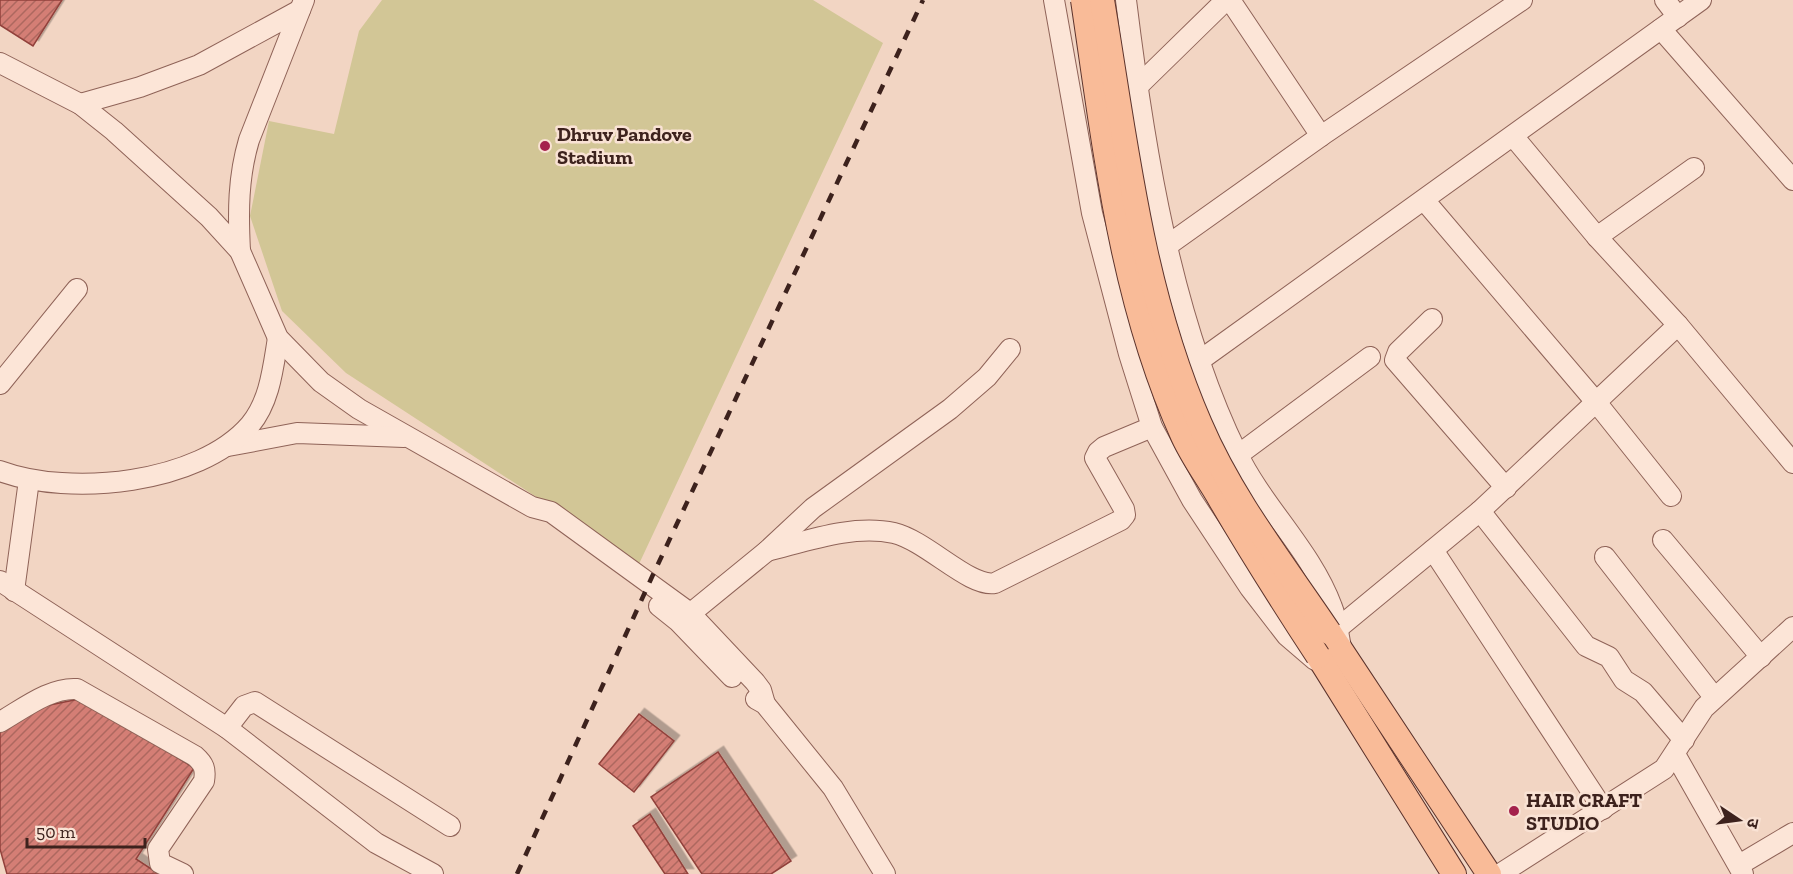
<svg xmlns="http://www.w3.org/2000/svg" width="1793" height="874" font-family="'Zilla Slab','Noto Sans Devanagari',serif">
	<defs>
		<pattern id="building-hatch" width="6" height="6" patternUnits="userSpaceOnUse" patternTransform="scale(1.5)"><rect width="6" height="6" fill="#d47e75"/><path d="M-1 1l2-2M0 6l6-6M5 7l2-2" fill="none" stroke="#ad675f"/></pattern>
		<filter id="shadow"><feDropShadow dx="5.5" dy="-5.5" stdDeviation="0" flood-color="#0004"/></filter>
	</defs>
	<rect width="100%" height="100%" fill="#f2d5c3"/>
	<path fill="#d2c696" d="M382,0H813L883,43L639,564L346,373L282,311L250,216L269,121L334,134L359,31Z"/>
	<g fill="url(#building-hatch)" stroke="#91413b" stroke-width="1.5" filter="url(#shadow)">
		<path d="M0,0H62L33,46L0,25Z"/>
		<path d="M84,698L194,768L136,859L159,874H7L0,849V732L30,709Z"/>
		<path d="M639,714L674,741L634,792L599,764Z"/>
		<path d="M718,752L791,861L771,874H702L651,797Z"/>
		<path d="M650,814L688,874H665L633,826Z"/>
	</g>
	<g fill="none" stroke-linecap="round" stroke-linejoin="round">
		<defs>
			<g id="minor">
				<path d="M1054,0L1092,213L1129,354L1152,427L1192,500L1250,588L1287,636L1315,660"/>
				<path d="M1126,0C1144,147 1171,318 1237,453C1263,507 1311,550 1332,607C1337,619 1338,634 1341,647"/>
				<path d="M1230,0L1321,136"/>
				<path d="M1665,0L1678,17"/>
				<path d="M1661,29L1793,180"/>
				<path d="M0,63L80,104L114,131L209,217L240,251L278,338L321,382L359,409L532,507L551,512L690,613L755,682L761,690L765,704"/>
				<path d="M1137,87L1226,0"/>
				<path d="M80,104L140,87L199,65L300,10"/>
				<path d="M1513,136L1597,237L1678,325L1793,463"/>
				<path d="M1424,200L1596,402L1671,496"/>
				<path d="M1597,237L1694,168"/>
				<path d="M1168,245L1321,136L1522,0"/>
				<path d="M240,251C238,212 238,177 249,140L304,0"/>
				<path d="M1432,319L1398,352L1395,360L1506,488"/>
				<path d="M1199,361L1701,0"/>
				<path d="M0,384L77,289"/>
				<path d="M228,446L297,433L404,437"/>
				<path d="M1238,455L1370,357"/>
				<path d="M0,471C70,497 199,484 250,425C270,401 273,368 278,338"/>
				<path d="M1480,511L1586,646L1609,657L1624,680L1643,692L1684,740"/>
				<path d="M1663,540L1761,657"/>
				<path d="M1433,550L1603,809"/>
				<path d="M767,551C807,541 853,524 894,533C927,541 970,588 995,583L1121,520L1125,515L1124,509L1095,458L1098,452L1104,447L1152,427"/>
				<path d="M1605,557L1714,697"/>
				<path d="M0,581L227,728L376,843L433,874"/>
				<path d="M14,591L29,480"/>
				<path d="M659,606L679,622L732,677"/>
				<path d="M680,622L767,551L813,508L950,409L987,377L1010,349"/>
				<path d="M1337,629L1480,511L1678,325"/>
				<path d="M756,699L765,704L833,788L885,874"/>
				<path d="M0,722C23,709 50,687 77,689L195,756C204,764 206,769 204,781L158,849L160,863L183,874"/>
				<path d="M227,728L244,706L255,702L450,826"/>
				<path d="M1676,756L1743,874"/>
				<path d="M1739,865L1793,833"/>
				<path d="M1500,874L1664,769L1704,708L1793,627"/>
			</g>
			<g id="major">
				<path d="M1329,632L1489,874"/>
				<path d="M1318,656L1454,874"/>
			</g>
		</defs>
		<use href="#minor" stroke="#8f6358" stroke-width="22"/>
		<use href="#major" stroke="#5c332c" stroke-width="26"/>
		<use href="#minor" stroke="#fce5d7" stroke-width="20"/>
		<use href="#major" stroke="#f9bb98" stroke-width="24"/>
		<path stroke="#3d221d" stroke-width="4.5" stroke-dasharray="10 10" stroke-linecap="butt" d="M517,874L651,579L923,0"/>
		<defs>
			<g id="major-bridge">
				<path d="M1083,0C1105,147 1121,300 1183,436C1193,458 1208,478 1220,499C1251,552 1284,604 1318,656"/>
				<path d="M1102,0C1126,144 1141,289 1200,424C1232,499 1284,565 1329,632"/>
			</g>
		</defs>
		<use href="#major-bridge" stroke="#5c332c" stroke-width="26" stroke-linecap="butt"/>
		<use href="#major-bridge" stroke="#f9bb98" stroke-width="24"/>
	</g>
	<g fill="#a4214c" stroke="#f9e2d4" stroke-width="2">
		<circle cx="545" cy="146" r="6"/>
		<circle cx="1514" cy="811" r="6"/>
	</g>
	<g text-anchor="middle" stroke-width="5" stroke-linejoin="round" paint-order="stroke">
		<g font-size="20" font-weight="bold" fill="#3d221d" stroke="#f9e2d4" text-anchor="start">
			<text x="557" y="141">Dhruv Pandove<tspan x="557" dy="23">Stadium</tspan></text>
			<text x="1526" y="807">HAIR CRAFT<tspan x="1526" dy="23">STUDIO</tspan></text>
		</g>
	</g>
	<g transform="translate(1739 820) rotate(103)" stroke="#f9e2d4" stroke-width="4.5" paint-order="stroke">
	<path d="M0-4.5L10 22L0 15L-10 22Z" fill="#3d221d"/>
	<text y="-9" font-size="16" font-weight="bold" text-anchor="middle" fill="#3d221d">उ</text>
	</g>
	<path d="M27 838v9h118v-9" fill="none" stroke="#3d221d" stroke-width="3"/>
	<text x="36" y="838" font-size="18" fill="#3d221d" stroke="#f9e2d4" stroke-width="4.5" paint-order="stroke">50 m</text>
</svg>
